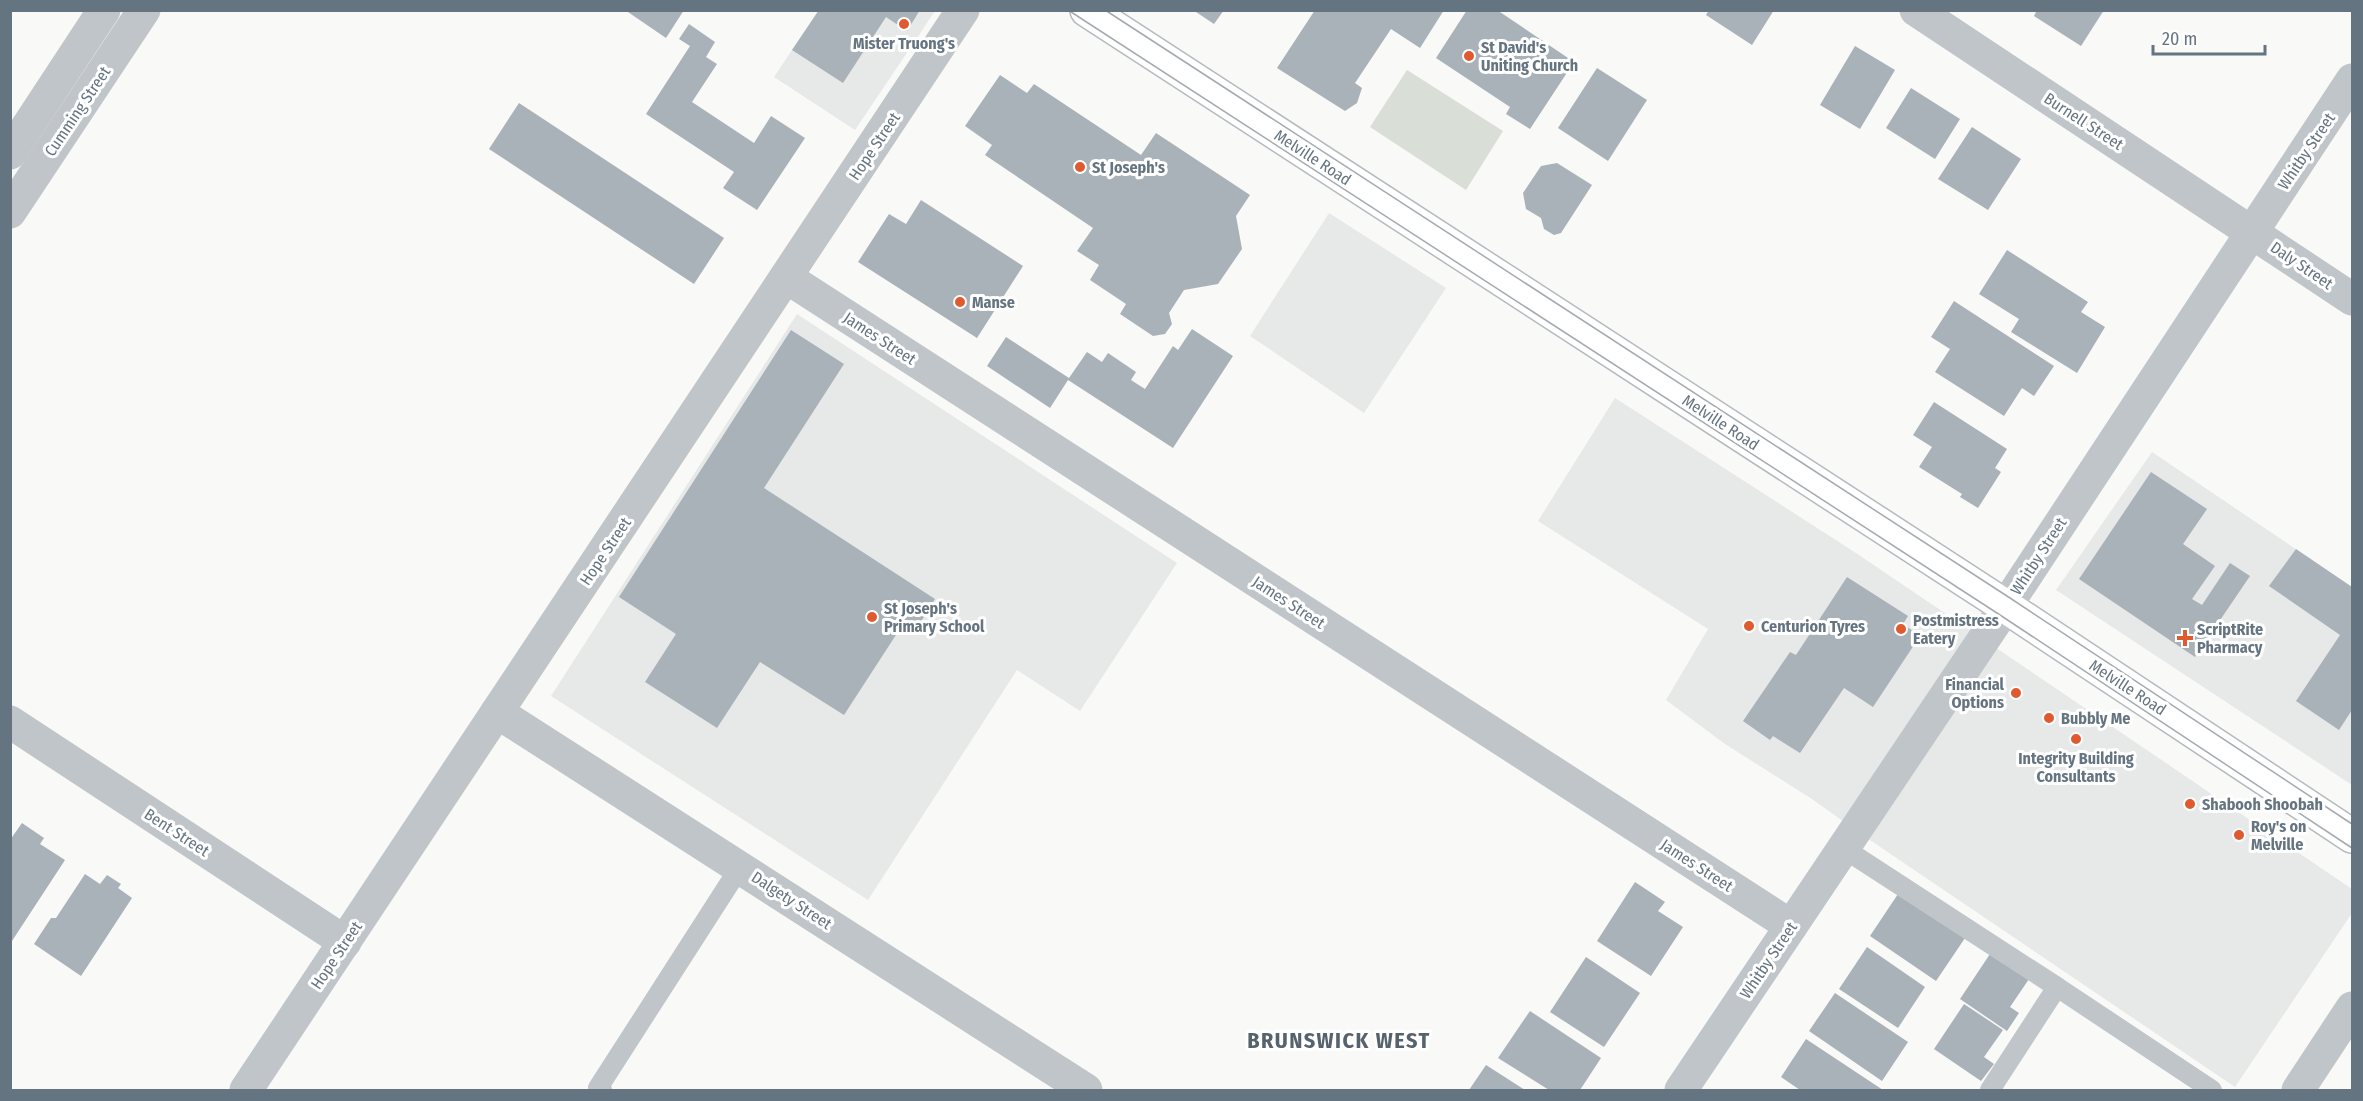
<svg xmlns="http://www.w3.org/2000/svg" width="2363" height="1101" font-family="'Fira Sans Condensed',sans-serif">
	<rect width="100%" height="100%" fill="#f9f9f7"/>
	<g fill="#e7e8e8">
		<path d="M818,11H935L855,130L774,77Z"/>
		<path d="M1329,213L1446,288L1364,413L1250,336Z"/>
		<path d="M797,314L1177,563L1080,711L1017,670L868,900L551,696Z"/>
		<path d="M1615,398L1856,553L2352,889V913L2235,1087L1861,834L1812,799L1725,744L1666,700L1708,629L1538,521Z"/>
		<path d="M2152,452L2352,587V785L2056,590Z"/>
	</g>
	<path fill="#d9ded6" d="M1407,70L1503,131L1466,190L1370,127Z"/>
	<g fill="#a9b2b8">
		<path d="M625,10H684L666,38Z"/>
		<path d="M819,10H920L907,31L886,17L843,83L792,50Z"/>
		<path d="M1193,10H1224L1214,24Z"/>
		<path d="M1315,10H1444L1420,48L1391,29L1355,83L1362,88L1357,103L1345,111L1277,68Z"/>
		<path d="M1467,10H1497L1574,62L1530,129L1506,114L1510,107L1436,58Z"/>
		<path d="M1709,10H1774L1752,45L1706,15Z"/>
		<path d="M2037,10H2104L2081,46L2034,16Z"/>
		<path d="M689,24L715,42L706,57L717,64L692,102L754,143L771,116L805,138L757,210L723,188L734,172L646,114L690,46L679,39Z"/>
		<path d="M1855,46L1895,70L1860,129L1820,105Z"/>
		<path d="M1597,68L1647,100L1608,161L1558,128Z"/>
		<path d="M1000,75L1027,93L1034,84L1141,155L1156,133L1250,195L1236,216L1242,249L1218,284L1184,290L1169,313L1172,324L1165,334L1153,336L1120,314L1126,304L1090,280L1099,265L1077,251L1093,228L985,155L992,145L965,126Z"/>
		<path d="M1911,88L1960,119L1935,159L1886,128Z"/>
		<path d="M519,103L724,238L694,284L489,149Z"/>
		<path d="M1972,127L2021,159L1988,210L1938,179Z"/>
		<path d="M1557,163L1592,185L1561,233L1554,235L1544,229L1541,218L1526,209L1523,193L1541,166Z"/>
		<path d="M921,200L1023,266L977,338L858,262L889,214L906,224Z"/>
		<path d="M2007,250L2088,302L2081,312L2105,327L2077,373L2011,332L2019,319L1979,294Z"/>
		<path d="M1954,301L2054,366L2034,396L2022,388L2004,416L1935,372L1950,349L1931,337Z"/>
		<path d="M1192,329L1233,356L1173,448L1068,380L1050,408L987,366L1006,337L1069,378L1087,352L1102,362L1108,353L1136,372L1131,380L1145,389L1173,346L1178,350Z"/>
		<path d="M791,330L844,364L764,488L935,599L917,628L905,621L844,715L760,662L717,728L645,682L676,634L619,597Z"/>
		<path d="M1934,402L2007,449L1995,468L2001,472L1978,508L1960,497L1962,494L1919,467L1932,447L1913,435Z"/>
		<path d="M2151,472L2207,509L2183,544L2215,566L2192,599L2202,605L2230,563L2250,576L2195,657L2079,579Z"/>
		<path d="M2296,549L2352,587V710L2339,730L2296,701L2340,635L2269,586Z"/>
		<path d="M1847,577L1908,616L1903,624L1920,636L1873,707L1844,688L1800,753L1773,736L1770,740L1743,721L1790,652L1796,655Z"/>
		<path d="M22,823L44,838L40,844L65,860L10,944V840Z"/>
		<path d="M85,874L100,884L107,875L121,884L118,888L132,898L81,976L34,944L51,918H56Z"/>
		<path d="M1635,882L1665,902L1658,911L1683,927L1651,976L1597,941Z"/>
		<path d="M1898,894L1965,938L1936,981L1870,936Z"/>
		<path d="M1867,947L1925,987L1898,1028L1839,989Z"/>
		<path d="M1990,954L2029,979L2010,1007L2019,1013L2007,1031L1960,999Z"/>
		<path d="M1586,957L1640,993L1604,1047L1550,1012Z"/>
		<path d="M1835,993L1908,1042L1882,1081L1809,1031Z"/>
		<path d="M1964,1004L2003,1030L1984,1057L1994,1064L1981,1081L1934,1049Z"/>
		<path d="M1530,1011L1601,1058L1580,1090H1549L1498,1058Z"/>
		<path d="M1806,1039L1883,1090H1800L1781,1077Z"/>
		<path d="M1486,1065L1525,1090H1469Z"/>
	</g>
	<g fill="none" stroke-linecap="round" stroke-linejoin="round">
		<defs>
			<path id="secondary" d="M1087,10L2005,606L2352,836"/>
		</defs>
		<use href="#secondary" stroke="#b5babf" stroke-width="36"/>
		<g stroke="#c0c5c9" stroke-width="20">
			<path d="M1843,848L2057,987L1990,1090"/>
			<path d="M2057,987L2212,1090"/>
			<path d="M602,1090L598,1088L740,867"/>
		</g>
		<g stroke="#c0c5c9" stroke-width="33">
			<path d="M1916,10L2352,299"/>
			<path d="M10,153L104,10"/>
			<path d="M10,212L144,10"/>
			<path d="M786,277L1791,926"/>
			<path d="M497,712L1086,1090"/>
			<path d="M10,722L345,942"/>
			<path d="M246,1090L963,10"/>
			<path d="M1681,1090L2000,615L2352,80"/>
		</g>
		<path stroke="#c0c5c9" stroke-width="33" d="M2298,1090L2352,1008"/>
		<use href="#secondary" stroke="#fff" stroke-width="33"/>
		<g stroke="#a4aab0" stroke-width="1.5">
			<path d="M1068,10L2000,615L2352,848"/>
			<path d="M1105,10L2010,598L2352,824"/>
		</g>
	</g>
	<g fill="#e05a2f" stroke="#fff" stroke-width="2">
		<circle cx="904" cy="24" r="6"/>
		<circle cx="1469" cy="56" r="6"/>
		<circle cx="1080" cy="167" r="6"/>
		<circle cx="960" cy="302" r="6"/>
		<circle cx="872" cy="617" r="6"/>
		<circle cx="1749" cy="626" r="6"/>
		<circle cx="1901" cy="629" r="6"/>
		<path d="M2182 629h6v6h6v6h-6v6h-6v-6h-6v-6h6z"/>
		<circle cx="2016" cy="693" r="6"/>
		<circle cx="2049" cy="718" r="6"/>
		<circle cx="2076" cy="739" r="6"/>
		<circle cx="2190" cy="804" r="6"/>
		<circle cx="2239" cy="835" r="6"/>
	</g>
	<g text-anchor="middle" stroke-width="6" stroke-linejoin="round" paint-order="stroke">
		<g font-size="16" font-weight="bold" fill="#657481" stroke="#fff" text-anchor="start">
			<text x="904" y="49" text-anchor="middle">Mister Truong's</text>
			<text x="1481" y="53">St David's<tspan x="1481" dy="18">Uniting Church</tspan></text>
			<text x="1092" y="173">St Joseph's</text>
			<text x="972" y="308">Manse</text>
			<text x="884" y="614">St Joseph's<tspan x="884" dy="18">Primary School</tspan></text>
			<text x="1913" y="626">Postmistress<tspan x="1913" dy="18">Eatery</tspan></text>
			<text x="1761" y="632">Centurion Tyres</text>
			<text x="2197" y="635">ScriptRite<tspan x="2197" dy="18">Pharmacy</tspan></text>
			<text x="2004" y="690" text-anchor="end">Financial<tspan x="2004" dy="18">Options</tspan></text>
			<text x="2061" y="724">Bubbly Me</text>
			<text x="2076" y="764" text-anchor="middle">Integrity Building<tspan x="2076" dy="18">Consultants</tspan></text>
			<text x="2202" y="810">Shabooh Shoobah</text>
			<text x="2251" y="832">Roy's on<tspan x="2251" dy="18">Melville</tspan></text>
		</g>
		<g font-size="16" fill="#657481" stroke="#fff">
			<text transform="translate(77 111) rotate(-56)" y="6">Cumming Street</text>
			<text transform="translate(2084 121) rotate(33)" y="6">Burnell Street</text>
			<text transform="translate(874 146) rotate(-56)" y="6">Hope Street</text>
			<text transform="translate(2306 151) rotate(-56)" y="6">Whitby Street</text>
			<text transform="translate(1313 157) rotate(33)" y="6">Melville Road</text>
			<text transform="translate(2302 265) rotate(34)" y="6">Daly Street</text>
			<text transform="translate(880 338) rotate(33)" y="6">James Street</text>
			<text transform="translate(1721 422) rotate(33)" y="6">Melville Road</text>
			<text transform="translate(605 551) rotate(-56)" y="6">Hope Street</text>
			<text transform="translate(2038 556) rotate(-57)" y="6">Whitby Street</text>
			<text transform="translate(1289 602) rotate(33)" y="6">James Street</text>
			<text transform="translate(2128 687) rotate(33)" y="6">Melville Road</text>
			<text transform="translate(177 832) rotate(33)" y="6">Bent Street</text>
			<text transform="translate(1697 865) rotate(33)" y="6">James Street</text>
			<text transform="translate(792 900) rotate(33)" y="6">Dalgety Street</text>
			<text transform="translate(336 955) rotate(-56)" y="6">Hope Street</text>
			<text transform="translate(1768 960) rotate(-56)" y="6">Whitby Street</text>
		</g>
		<g font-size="22" font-weight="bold" letter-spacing="1.5" fill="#56626c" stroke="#fff">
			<text x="1339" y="1048">BRUNSWICK WEST</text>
		</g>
	</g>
	<rect width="2363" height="1101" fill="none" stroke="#657481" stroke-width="24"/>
	<path d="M2153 45v9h112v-9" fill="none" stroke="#657481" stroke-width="3"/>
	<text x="2162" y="45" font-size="18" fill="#657481" stroke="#ffffff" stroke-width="4.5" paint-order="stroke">20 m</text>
</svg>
